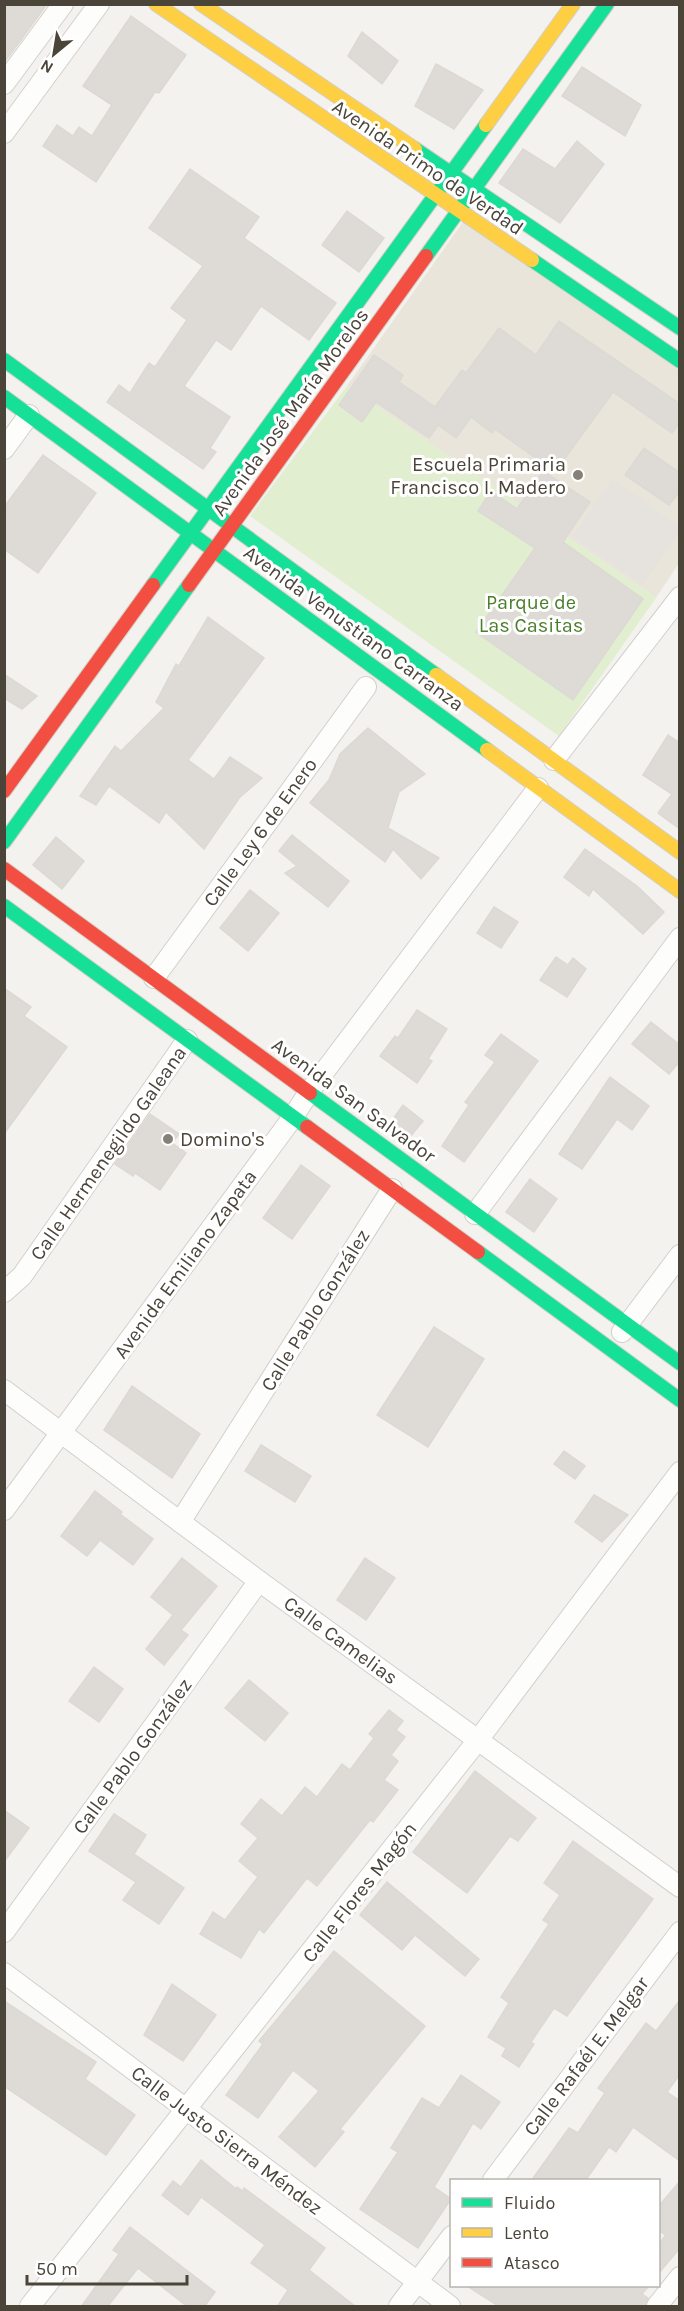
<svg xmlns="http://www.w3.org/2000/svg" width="684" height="2311" font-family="Karla,sans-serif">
	<rect width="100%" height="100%" fill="#f4f2ee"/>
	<path fill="#eae5da" d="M463,222L679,369V563L656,598L347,386Z"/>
	<path fill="#e1eecf" d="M347,386L656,598L559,736L250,516Z"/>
	<path fill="#e6e3df" d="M612,479L679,526V533L643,585L572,537Z"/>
	<g fill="#dedbd6" stroke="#dcd9d4" stroke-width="1.5">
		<path d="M4,4H47L4,63Z"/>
		<path d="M131,16L186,55L159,93L155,92L96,182L43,146L57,125L73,136L79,127L92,136L112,105L83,86Z"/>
		<path d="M362,32L398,61L382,84L348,56Z"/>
		<path d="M436,64L483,90L454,129L415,106Z"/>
		<path d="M582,67L641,105L625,136L562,96Z"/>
		<path d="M577,141L604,164L560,223L499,183L523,149L555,169Z"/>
		<path d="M190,169L259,217L244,238L336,303L309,340L261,306L231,350L216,340L184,386L230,417L210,448L216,452L203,469L107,402L119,385L130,393L149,363L155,367L187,320L171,308L203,266L149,228Z"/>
		<path d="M347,211L384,238L359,272L322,245Z"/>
		<path d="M559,321L680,404V422L672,433L613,392L555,472L495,429L492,433L471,417L456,438L438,425L429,438L376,402L362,422L339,405L374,355L403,375L399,382L435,407L462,370L466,373L499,328L536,355Z"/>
		<path d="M644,448L680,473V491L669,505L625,475Z"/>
		<path d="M43,455L96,493L38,573L4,549V507Z"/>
		<path d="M543,471L590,502L563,542L643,599L573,700L476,632L535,548L478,511L491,491L517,509Z"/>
		<path d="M208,617L264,658L188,760L214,779L230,757L262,778L240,797L204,849L166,812L159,823L109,786L96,805L80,796L115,746L121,751L164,708L156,702L176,664L179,666Z"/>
		<path d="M4,674L37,696L22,709L4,698Z"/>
		<path d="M368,728L425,774L399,792L388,828L439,858L421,879L393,849L385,862L310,803L329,780L340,754Z"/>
		<path d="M668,735L680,743V829L658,813L672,794L643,775Z"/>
		<path d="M292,835L349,881L328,907L285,873L297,866L279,851Z"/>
		<path d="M56,837L84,861L62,889L33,865Z"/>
		<path d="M585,849L637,886L664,912L643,934L593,889L589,896L564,877Z"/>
		<path d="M250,890L279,913L248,951L220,928Z"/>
		<path d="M494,907L518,922L501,948L477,933Z"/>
		<path d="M556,957L568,965L573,958L586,969L567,997L540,980Z"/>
		<path d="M4,988L31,1007L24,1016L67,1047L4,1134Z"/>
		<path d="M417,1010L447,1029L428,1059L432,1061L417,1083L380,1056L395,1036L398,1038Z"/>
		<path d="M651,1022L680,1045V1061L669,1074L632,1044Z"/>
		<path d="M501,1034L538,1061L464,1162L442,1146L469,1105L465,1102L495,1062L485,1055Z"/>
		<path d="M610,1077L649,1106L632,1130L617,1119L582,1169L559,1154Z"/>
		<path d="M403,1105L423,1121L409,1138L390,1123Z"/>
		<path d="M150,1114L179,1134L172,1143L186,1153L160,1190L135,1173L133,1176L115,1164Z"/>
		<path d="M301,1165L330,1186L292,1239L263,1218Z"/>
		<path d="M530,1179L557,1199L534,1232L506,1212Z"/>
		<path d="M434,1327L484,1359L428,1447L377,1415Z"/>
		<path d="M132,1386L200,1434L172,1478L104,1430Z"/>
		<path d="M261,1445L311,1476L295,1502L245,1471Z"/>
		<path d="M564,1451L585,1466L575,1479L554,1464Z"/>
		<path d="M95,1491L122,1512L120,1514L153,1539L133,1565L100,1540L87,1556L61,1536Z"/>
		<path d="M594,1495L628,1515L602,1542L575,1522Z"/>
		<path d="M182,1558L217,1586L181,1630L188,1635L164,1665L146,1649L173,1615L151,1597Z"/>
		<path d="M365,1558L395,1578L366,1620L337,1600Z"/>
		<path d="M94,1667L123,1689L99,1722L69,1701Z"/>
		<path d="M249,1680L288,1713L265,1741L225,1708Z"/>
		<path d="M389,1710L403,1721L396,1730L405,1737L391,1755L398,1761L384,1780L398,1790L373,1822L370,1820L317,1886L307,1878L264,1933L259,1929L241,1958L200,1934L213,1912L225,1920L258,1877L239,1861L258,1838L241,1824L261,1799L282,1816L305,1787L317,1797L342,1764L350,1770L374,1738L369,1734Z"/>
		<path d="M475,1771L536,1818L518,1841L510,1836L467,1893L413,1852Z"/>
		<path d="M4,1810L29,1828L4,1862Z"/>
		<path d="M114,1814L146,1835L134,1854L184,1888L159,1924L123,1900L136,1882L89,1851Z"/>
		<path d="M573,1841L653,1899L567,2016L554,2008L531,2042L534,2044L519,2067L502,2056L506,2048L488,2037L509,2003L501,1997L549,1924L543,1920L560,1895L544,1883Z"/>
		<path d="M387,1882L479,1959L465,1976L415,1935L402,1950L360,1915Z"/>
		<path d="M334,1951L425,2026L340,2129L344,2132L315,2167L279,2137L319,2091L293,2070L258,2118L226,2095L263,2044L259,2041Z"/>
		<path d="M172,1984L216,2015L183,2061L144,2035Z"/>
		<path d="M680,2000V2074L667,2092L680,2101V2161L633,2127L616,2152L609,2147L585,2181H531L569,2128L578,2133L605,2093L598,2088L646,2023L656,2031Z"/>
		<path d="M4,2001L96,2062L85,2079L135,2115L106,2155L4,2086Z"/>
		<path d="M461,2075L500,2102L481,2129L473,2123L434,2187L451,2199L418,2248L360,2209L398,2152L391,2148L422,2098L439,2108Z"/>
		<path d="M201,2160L236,2189L237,2187L243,2191L244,2188L325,2248L309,2270L356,2307H277L288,2290L251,2263L265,2245L201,2197L188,2215L162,2195L173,2181L181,2187Z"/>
		<path d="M680,2181V2248L658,2274V2245L666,2235L658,2230V2207Z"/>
		<path d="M130,2227L215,2292L204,2307H188L138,2268L107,2307H81L119,2254L113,2250Z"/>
		<path d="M467,2286H649L642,2294L648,2298L645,2307H500Z"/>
	</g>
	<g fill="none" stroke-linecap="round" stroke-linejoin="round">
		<defs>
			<g id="street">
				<path d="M4,84L63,4"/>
				<path d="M4,133L99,4"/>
				<path d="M4,449L29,415"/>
				<path d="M554,760L680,597"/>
				<path d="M154,978L366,687"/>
				<path d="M475,1214L680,938"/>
				<path d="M4,1292L22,1276L187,1040"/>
				<path d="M622,1332L680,1255"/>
				<path d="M4,1390L259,1581L680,1887"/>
				<path d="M4,1510L293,1117L309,1092L538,788"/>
				<path d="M180,1522L392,1189"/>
				<path d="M4,1932L259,1581"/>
				<path d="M4,1973L450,2306"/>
				<path d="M493,2180L680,1932"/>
				<path d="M30,2306L478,1740L680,1472"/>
				<path d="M399,2306L452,2236"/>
				<path d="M657,2306L680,2277"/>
			</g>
			<g id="fast">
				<path d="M415,149L680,328"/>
				<path d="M426,256L607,4"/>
				<path d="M532,260L680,361"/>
				<path d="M4,360L436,675"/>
				<path d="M4,397L487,750"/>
				<path d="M153,585L486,125"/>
				<path d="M4,842L189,585"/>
				<path d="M4,906L307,1127"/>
				<path d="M310,1093L680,1363"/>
				<path d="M478,1252L680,1400"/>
			</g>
			<g id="slow">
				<path d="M156,4L532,260"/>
				<path d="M201,4L415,149"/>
				<path d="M486,125L573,4"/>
				<path d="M436,675L680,852"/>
				<path d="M487,750L680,891"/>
			</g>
			<g id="jam">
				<path d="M189,585L426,256"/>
				<path d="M4,791L153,585"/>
				<path d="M4,869L310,1093"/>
				<path d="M307,1127L478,1252"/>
			</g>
		</defs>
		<use href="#street" stroke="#d2d0cb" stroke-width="22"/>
		<use href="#fast" stroke="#d3cfc5" stroke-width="16"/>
		<use href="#slow" stroke="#d3cfc5" stroke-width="16"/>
		<use href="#jam" stroke="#d3cfc5" stroke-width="16"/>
		<use href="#street" stroke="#fdfdfc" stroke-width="20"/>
		<use href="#fast" stroke="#16e098" stroke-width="14"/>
		<use href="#slow" stroke="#ffcf43" stroke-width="14"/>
		<use href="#jam" stroke="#f24e42" stroke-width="14"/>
	</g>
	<g fill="#868178" stroke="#fff" stroke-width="2">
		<circle cx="578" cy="475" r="6"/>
		<circle cx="168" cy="1139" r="6"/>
	</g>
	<g text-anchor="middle" stroke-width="6" stroke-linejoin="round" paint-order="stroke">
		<g font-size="20" fill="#4b4439" stroke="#fff">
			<text transform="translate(428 167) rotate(34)" y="7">Avenida Primo de Verdad</text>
			<text transform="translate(290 412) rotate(-54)" y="7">Avenida José María Morelos</text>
			<text transform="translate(354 628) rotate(36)" y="7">Avenida Venustiano Carranza</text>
			<text transform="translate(260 832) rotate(-54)" y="7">Calle Ley 6 de Enero</text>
			<text transform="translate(354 1100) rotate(36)" y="7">Avenida San Salvador</text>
			<text transform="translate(108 1153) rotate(-55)" y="7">Calle Hermenegildo Galeana</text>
			<text transform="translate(185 1264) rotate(-54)" y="7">Avenida Emiliano Zapata</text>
			<text transform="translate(315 1310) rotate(-58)" y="7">Calle Pablo González</text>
			<text transform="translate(341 1640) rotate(36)" y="7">Calle Camelias</text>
			<text transform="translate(132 1756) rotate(-54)" y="7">Calle Pablo González</text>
			<text transform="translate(359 1892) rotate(-52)" y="7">Calle Flores Magón</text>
			<text transform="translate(586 2056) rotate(-53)" y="7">Calle Rafaél E. Melgar</text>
			<text transform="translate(227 2140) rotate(37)" y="7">Calle Justo Sierra Méndez</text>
		</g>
		<g font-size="20" fill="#4b4439" stroke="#fff" text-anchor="end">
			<text x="566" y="471">Escuela Primaria<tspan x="566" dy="23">Francisco I. Madero</tspan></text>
			<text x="180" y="1146" text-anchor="start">Domino's</text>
		</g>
		<g font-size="20" fill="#4a7f2a" stroke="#fff">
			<text x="531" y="609">Parque de<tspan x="531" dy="23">Las Casitas</tspan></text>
		</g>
	</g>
	<rect width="684" height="2311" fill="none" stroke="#4b4439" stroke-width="12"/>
	<rect x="450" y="2179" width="210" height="108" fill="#ffffff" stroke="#b7b4b0" stroke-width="1.5"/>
	<rect x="462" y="2198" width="30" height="9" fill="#16e098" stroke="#b7b4b0" stroke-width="1.5"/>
	<text x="504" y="2209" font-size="18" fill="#4b4439">Fluido</text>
	<rect x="462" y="2228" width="30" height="9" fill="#ffcf43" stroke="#b7b4b0" stroke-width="1.5"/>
	<text x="504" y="2239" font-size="18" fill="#4b4439">Lento</text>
	<rect x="462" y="2258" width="30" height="9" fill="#f24e42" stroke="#b7b4b0" stroke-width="1.5"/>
	<text x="504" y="2269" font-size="18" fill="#4b4439">Atasco</text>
	<g transform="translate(54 54) rotate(210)" stroke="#ffffff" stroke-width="4.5" paint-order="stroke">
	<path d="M0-4.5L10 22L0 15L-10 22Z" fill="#4b4439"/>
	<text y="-9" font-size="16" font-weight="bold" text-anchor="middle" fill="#4b4439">N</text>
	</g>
	<path d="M27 2275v9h160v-9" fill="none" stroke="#4b4439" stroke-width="3"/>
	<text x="36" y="2275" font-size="18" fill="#4b4439" stroke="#ffffff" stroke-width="4.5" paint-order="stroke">50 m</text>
</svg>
